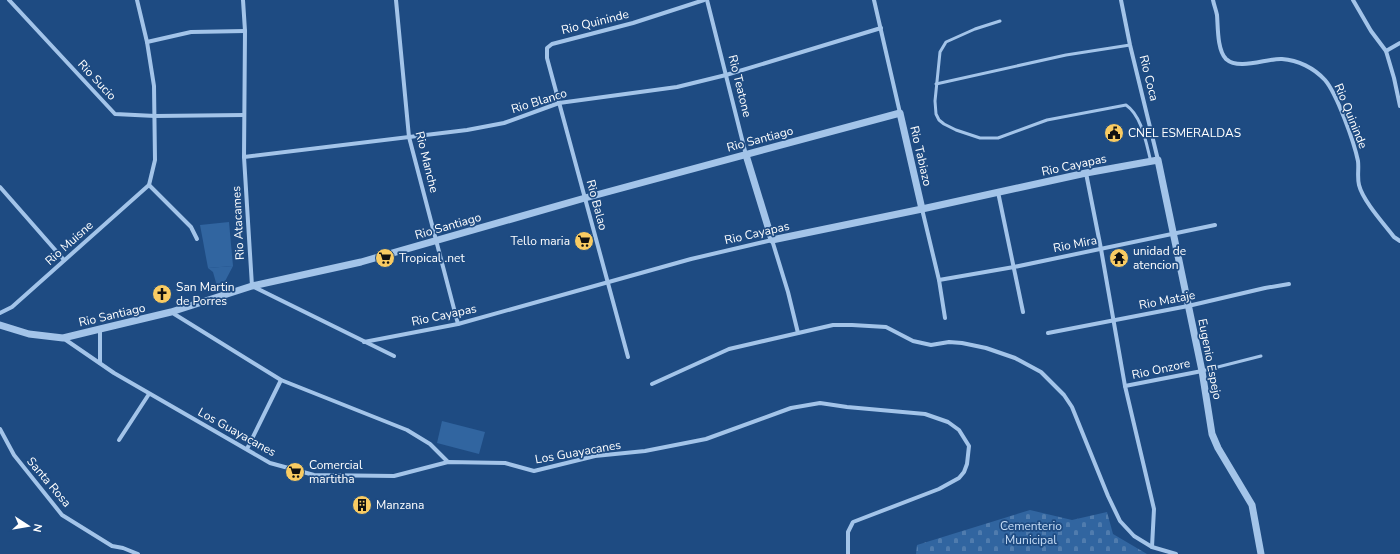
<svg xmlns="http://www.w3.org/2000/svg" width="1400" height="554" font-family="'Nunito Sans',sans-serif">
	<defs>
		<pattern id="grass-tufts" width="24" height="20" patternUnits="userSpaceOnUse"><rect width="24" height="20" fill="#3165a0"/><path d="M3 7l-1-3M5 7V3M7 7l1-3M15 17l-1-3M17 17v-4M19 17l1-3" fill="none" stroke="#507cae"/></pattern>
		<pattern id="cemetery-stones" width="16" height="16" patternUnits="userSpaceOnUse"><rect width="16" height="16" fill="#3165a0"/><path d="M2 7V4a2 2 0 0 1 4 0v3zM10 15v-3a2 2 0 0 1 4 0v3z" fill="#507cae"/></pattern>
	</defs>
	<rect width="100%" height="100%" fill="#1e4b82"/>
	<path fill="url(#grass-tufts)" d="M233,266L223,285L217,286L213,272L208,268Z"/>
	<path fill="url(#cemetery-stones)" d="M1030,510L1072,520L1107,512L1113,534L1147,554H916L917,545Z"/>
	<g fill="#3165a0">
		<path d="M229,222L233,266L208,268L200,225Z"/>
		<path d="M442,421L485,432L479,454L437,443Z"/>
	</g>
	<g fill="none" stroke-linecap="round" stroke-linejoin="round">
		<g stroke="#a3c4e9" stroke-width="3">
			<path d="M1000,21L975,29L946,42L940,52L935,101L936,114L939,120L944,124L956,130L980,138H998L1047,120L1126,105C1142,116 1146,143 1151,162"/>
			<path d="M936,84L1066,55L1130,45"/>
			<path d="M1202,371L1261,356"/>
		</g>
		<g stroke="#a3c4e9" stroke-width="4">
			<path d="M9,0L115,114L155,116L244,115"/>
			<path d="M243,0L245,31L244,157L252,286L394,356"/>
			<path d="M396,0L409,137L458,324"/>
			<path d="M707,0L746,155"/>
			<path d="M874,0L900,113"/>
			<path d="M1121,0L1130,45L1158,160"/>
			<path d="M1213,0C1214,5 1216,10 1217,15C1218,26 1217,50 1226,59C1239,71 1267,58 1282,59C1298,60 1314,68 1325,80C1337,94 1354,142 1358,161C1359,169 1357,177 1359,185C1363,201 1384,224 1394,237L1400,241"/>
			<path d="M1353,0L1371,31L1386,51L1394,78L1400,106"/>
			<path d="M147,42L191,32L245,31"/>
			<path d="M1386,51L1400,43"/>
			<path d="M244,157L467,130L504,123L559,103L677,87L726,75L881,28"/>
			<path d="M1086,173L1101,249L1125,386L1154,509L1152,547"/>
			<path d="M149,185L191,227L197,239"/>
			<path d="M0,187L64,260"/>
			<path d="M998,192L1023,312"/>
			<path d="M922,209L939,280L945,318"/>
			<path d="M939,280L1014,267L1215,225"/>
			<path d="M171,312L281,380L407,430L430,444L448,462"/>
			<path d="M0,313L12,307L149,185L155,160L154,86L147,42L137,0"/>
			<path d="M1048,333L1188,306L1265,288L1289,284"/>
			<path d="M63,338L114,373L270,463L314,475L394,476L448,462L505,463L534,471L595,456L645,451L706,439L791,408L820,403L847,407L925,414L948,422L959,430L969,446L967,464L964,472L959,478L939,489L853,522L848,532V554"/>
			<path d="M364,342L458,324L691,259L772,240L788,292L798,333"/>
			<path d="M628,357L547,58V48L552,44L633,23L704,0"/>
			<path d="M100,363V329"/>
			<path d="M652,384L729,349L833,325H852L886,327L913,341L931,345L949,342L962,343L986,348L1015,358L1041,372L1064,395L1072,407L1108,496L1120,521L1134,536L1152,547L1176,554"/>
			<path d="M1125,386L1202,371"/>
			<path d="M0,429L14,455L62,515L112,546L123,548L138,554"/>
			<path d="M119,440L149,394"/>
			<path d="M247,449L281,380"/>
		</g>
		<g stroke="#a3c4e9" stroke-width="7">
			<path d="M746,155L772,240L922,209L1086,173L1158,160L1202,371L1212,434L1218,448L1252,505L1261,554"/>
			<path d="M0,325L29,334L63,338L100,329L171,312L252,286L361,262L585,198L900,113L922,209"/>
		</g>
	</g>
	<defs>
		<symbol id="civic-disc" viewBox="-11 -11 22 22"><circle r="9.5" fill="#f9cb62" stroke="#1e4b82"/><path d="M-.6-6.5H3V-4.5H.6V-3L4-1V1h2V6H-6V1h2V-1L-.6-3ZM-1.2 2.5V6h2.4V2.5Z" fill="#111"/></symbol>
		<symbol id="supermarket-disc" viewBox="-11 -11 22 22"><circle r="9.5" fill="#f9cb62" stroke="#1e4b82"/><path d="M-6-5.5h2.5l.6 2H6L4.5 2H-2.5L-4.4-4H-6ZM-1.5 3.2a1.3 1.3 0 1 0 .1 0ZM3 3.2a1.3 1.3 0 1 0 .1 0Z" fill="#111"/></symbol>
		<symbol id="temple-disc" viewBox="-11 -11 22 22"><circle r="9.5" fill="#f9cb62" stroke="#1e4b82"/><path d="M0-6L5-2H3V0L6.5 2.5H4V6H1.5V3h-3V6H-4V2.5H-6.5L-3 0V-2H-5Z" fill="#111"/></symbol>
		<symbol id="church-disc" viewBox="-11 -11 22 22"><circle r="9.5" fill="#f9cb62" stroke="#1e4b82"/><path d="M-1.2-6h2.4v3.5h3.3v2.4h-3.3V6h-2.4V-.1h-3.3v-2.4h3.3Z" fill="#111"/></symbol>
		<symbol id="building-disc" viewBox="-11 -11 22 22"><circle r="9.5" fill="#f9cb62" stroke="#1e4b82"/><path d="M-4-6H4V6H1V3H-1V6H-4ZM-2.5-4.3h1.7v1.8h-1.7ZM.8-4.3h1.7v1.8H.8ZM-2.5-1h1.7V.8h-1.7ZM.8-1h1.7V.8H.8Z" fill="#111"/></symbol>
	</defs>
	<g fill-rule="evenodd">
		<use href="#civic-disc" x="1103" y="122" width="22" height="22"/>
		<use href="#supermarket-disc" x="573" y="230" width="22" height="22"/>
		<use href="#supermarket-disc" x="374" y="247" width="22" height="22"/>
		<use href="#temple-disc" x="1108" y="247" width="22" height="22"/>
		<use href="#church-disc" x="151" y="283" width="22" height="22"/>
		<use href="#supermarket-disc" x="284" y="461" width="22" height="22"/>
		<use href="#building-disc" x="351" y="494" width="22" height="22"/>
	</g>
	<g text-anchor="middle" stroke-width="3.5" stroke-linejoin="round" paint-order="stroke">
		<g font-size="12" fill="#fff" stroke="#1e4b82">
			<text transform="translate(595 22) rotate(-14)" y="4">Rio Quininde</text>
			<text transform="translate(1149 78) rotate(76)" y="4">Rio Coca</text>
			<text transform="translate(97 80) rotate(47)" y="4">Rio Sucio</text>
			<text transform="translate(740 86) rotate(76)" y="4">Rio Teatone</text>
			<text transform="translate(539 101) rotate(-17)" y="4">Rio Blanco</text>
			<text transform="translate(1351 116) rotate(68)" y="4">Rio Quininde</text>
			<text transform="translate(760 139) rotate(-15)" y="4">Rio Santiago</text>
			<text transform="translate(921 156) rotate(77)" y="4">Rio Tabiazo</text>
			<text transform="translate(427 162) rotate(76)" y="4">Rio Manche</text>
			<text transform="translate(1074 165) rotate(-12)" y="4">Rio Cayapas</text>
			<text transform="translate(597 205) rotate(75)" y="4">Rio Balao</text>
			<text transform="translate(238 223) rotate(-93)" y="4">Rio Atacames</text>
			<text transform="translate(448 226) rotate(-16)" y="4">Rio Santiago</text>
			<text transform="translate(757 233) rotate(-13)" y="4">Rio Cayapas</text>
			<text transform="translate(69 243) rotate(-42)" y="4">Rio Muisne</text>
			<text transform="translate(1075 244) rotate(-11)" y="4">Rio Mira</text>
			<text transform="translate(1167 300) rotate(-11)" y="4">Rio Mataje</text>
			<text transform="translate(112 315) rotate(-13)" y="4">Rio Santiago</text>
			<text transform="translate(444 315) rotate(-12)" y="4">Rio Cayapas</text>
			<text transform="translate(1210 359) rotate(79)" y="4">Eugenio Espejo</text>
			<text transform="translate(1161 369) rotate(-12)" y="4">Rio Onzore</text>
			<text transform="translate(237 432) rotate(29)" y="4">Los Guayacanes</text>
			<text transform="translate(578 452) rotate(-10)" y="4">Los Guayacanes</text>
			<text transform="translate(49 482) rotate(50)" y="4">Santa Rosa</text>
		</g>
		<g font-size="12" fill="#fff" stroke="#1e4b82" text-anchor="start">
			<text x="1128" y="137">CNEL ESMERALDAS</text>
			<text x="570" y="245" text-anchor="end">Tello maria</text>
			<text x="1133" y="255">unidad de<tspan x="1133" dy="14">atencion</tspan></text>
			<text x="399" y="262">Tropical .net</text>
			<text x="176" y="291">San Martin<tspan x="176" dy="14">de Porres</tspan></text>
			<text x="309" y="469">Comercial<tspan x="309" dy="14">martitha</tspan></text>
			<text x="376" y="509">Manzana</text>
		</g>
		<g font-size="12" fill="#c8def7" stroke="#1e4b82">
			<text x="1031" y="530">Cementerio<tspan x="1031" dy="14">Municipal</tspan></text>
		</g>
	</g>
	<g transform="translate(28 526) rotate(102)" stroke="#1e4b82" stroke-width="3" paint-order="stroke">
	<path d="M0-3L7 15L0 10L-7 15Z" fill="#ffffff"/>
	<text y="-6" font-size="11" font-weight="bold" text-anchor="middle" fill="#ffffff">N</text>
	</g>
</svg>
